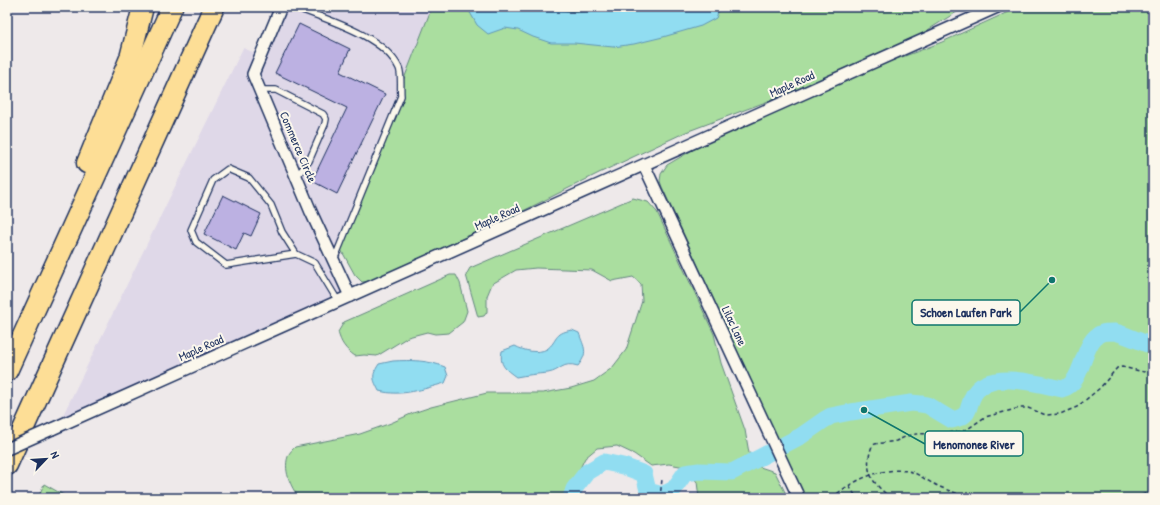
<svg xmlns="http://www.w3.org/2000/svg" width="1160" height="505" font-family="'Patrick Hand',sans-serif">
	<rect width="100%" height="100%" fill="#eee9ea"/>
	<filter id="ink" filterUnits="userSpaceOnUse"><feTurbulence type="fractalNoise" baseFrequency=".025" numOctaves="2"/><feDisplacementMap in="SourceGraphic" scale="8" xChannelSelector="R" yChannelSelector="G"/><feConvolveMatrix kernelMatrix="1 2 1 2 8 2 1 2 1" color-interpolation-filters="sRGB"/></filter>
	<g filter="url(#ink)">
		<path fill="#dfd8e8" d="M281,7H435L334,256L350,291L62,417L243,48L260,55Z"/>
		<g fill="#aade9f" stroke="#62867e">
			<path d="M432,7H961L960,10L910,41L787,94L686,132L599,173L515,215L369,281L362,282L355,275L339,246Z"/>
			<path d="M1019,7H1153V498H805L662,187L660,181L661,174L667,165L713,138L874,67L916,52L942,42Z"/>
			<path d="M633,198L648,202L657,212L714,334L721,363L745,430L749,453L757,466L775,472L788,498H699L697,482L685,467L669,464L651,466L634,454L617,446L597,448L585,458L567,495L564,498H299C291,487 282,469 289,454C290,452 293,449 295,447L360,434L391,423L413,413L431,407L487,393H543L571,388L594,381L612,368L626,350L642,301L641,284L633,277L612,281L592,270L536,268L516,270L492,284L487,296V312L484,316L478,317L466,275L470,268Z"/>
			<path d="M450,275H456L460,283L467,311L463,322L449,333L435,334L427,332L408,337L377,356L364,355L355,356C345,349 341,343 338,332L344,322Z"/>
			<path d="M44,484L69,498H38Z"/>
		</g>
		<g fill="#91ddf1" stroke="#6297b6">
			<path d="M467,7H554C570,14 589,13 606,7H720L716,18L701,26L663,37L634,44L613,47L574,43H551L533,37L518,30L505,28L488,34L477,25Z"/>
			<path d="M572,330L579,333C584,348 589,352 578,366C562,361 561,371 548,373C537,374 526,375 516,377C505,369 499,365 502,351L515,346C524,351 538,354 547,349C558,341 553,333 572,330Z"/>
			<path d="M393,361C411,360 428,360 445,367L448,376L445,383C423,389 402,397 379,391C373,379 371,376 379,364Z"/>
		</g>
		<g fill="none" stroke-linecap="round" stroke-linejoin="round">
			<path stroke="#6297b6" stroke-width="3" d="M574,489L577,498"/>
			<path stroke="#91ddf1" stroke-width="17" d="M571,498L574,489L587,472L604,462L623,466L644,474L648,491L662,495L674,489L685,473L699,471L732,472L801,436L824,420L831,416L851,412L911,403L921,404L927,405L952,420C973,416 966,407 974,394C989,369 1039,384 1062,389C1085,384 1081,340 1102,333C1105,332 1111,332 1114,332C1122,333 1141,342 1150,345L1153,344"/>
		</g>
		<g fill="#bcb1e2" stroke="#1b2f5e">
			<path d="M299,24L350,49L340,72L385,94L337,194L312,181L347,108L275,73Z"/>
			<path d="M223,195L261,214L251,236L244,233L236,250L204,234Z"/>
		</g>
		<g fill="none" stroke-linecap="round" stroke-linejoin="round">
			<defs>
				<g id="lane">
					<path d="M295,7C327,20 383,35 399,68C402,75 400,88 401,96L334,260"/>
					<path d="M260,90H276L323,114L326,119L325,124L309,161L296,177"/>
					<path d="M296,254L282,232L271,205L249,178L228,169L213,180L191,230L196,242L226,265L296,254L315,263L338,301"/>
				</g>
				<g id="street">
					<path d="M281,7L253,74L311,212L350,296"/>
					<path d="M644,165L799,498"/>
					<path d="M52,429L997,7"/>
				</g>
				<g id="highway">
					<path d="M87,163L130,58L143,7"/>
					<path d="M7,371L172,7"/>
					<path d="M7,465L214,7"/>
				</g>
			</defs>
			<use href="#lane" stroke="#1b2f5e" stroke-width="8"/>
			<use href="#street" stroke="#1b2f5e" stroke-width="14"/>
			<use href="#highway" stroke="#1b2f5e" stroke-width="23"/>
			<g stroke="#1b2f5e" stroke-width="1.5" stroke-dasharray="4 3" stroke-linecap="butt">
				<path d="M849,486L857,498"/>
				<path d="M660,498L662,479"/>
				<path d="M832,498C852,480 885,465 912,472C920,475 927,481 934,484C945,490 957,493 969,498"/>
				<path d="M891,498C872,483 863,471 872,446L875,444L896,441L907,436L916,434L948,433L963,431L969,428L985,417L1020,408H1028L1046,415L1060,414L1077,407L1100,388L1117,368L1122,367L1153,374"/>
				<path d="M1135,498L1145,494L1153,493"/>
			</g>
			<use href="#lane" stroke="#fbf7ec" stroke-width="5.5"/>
			<use href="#street" stroke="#fbf7ec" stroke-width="11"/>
			<use href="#highway" stroke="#fdde96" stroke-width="20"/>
			<defs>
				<path id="street-bridge" d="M7,449L52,429"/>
			</defs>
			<use href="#street-bridge" stroke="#1b2f5e" stroke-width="14" stroke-linecap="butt"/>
			<use href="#street-bridge" stroke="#fbf7ec" stroke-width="11"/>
		</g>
	</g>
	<g text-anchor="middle" stroke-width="4" stroke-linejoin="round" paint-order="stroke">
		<g font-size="12" fill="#1b2f5e" stroke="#fbf7ec">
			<text transform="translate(792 84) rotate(-24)" y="4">Maple Road</text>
			<text transform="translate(298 147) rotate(67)" y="4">Commerce Circle</text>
			<text transform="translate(497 217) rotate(-24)" y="4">Maple Road</text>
			<text transform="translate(734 326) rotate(65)" y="4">Lilac Lane</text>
			<text transform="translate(201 348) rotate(-24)" y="4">Maple Road</text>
		</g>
	</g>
	<path fill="none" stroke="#0f766e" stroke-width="1.5" d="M1052 280L1020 312M864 410L925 444"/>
	<g fill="#0f766e" stroke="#fbf7ec" stroke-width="1.5">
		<circle cx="1052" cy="280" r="4"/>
		<circle cx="864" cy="410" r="4"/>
	</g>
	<g fill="#fbf7ec" stroke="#0f766e" stroke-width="1.5">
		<rect x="912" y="300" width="108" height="25" rx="4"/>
		<rect x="925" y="431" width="98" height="25" rx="4"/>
	</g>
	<g font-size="13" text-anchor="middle" font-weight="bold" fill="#1b2f5e">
		<text x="966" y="317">Schoen Laufen Park</text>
		<text x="974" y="449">Menomonee River</text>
	</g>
	<rect width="1160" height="505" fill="none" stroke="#fbf7ec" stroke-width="24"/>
	<rect x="12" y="12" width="1136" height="481" fill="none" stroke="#1b2f5e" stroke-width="1.5" filter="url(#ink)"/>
	<g transform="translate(46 459) rotate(65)" stroke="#fbf7ec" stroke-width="3" paint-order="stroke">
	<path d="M0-3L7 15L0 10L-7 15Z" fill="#1b2f5e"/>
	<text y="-6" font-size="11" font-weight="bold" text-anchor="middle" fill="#1b2f5e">N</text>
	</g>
</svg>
